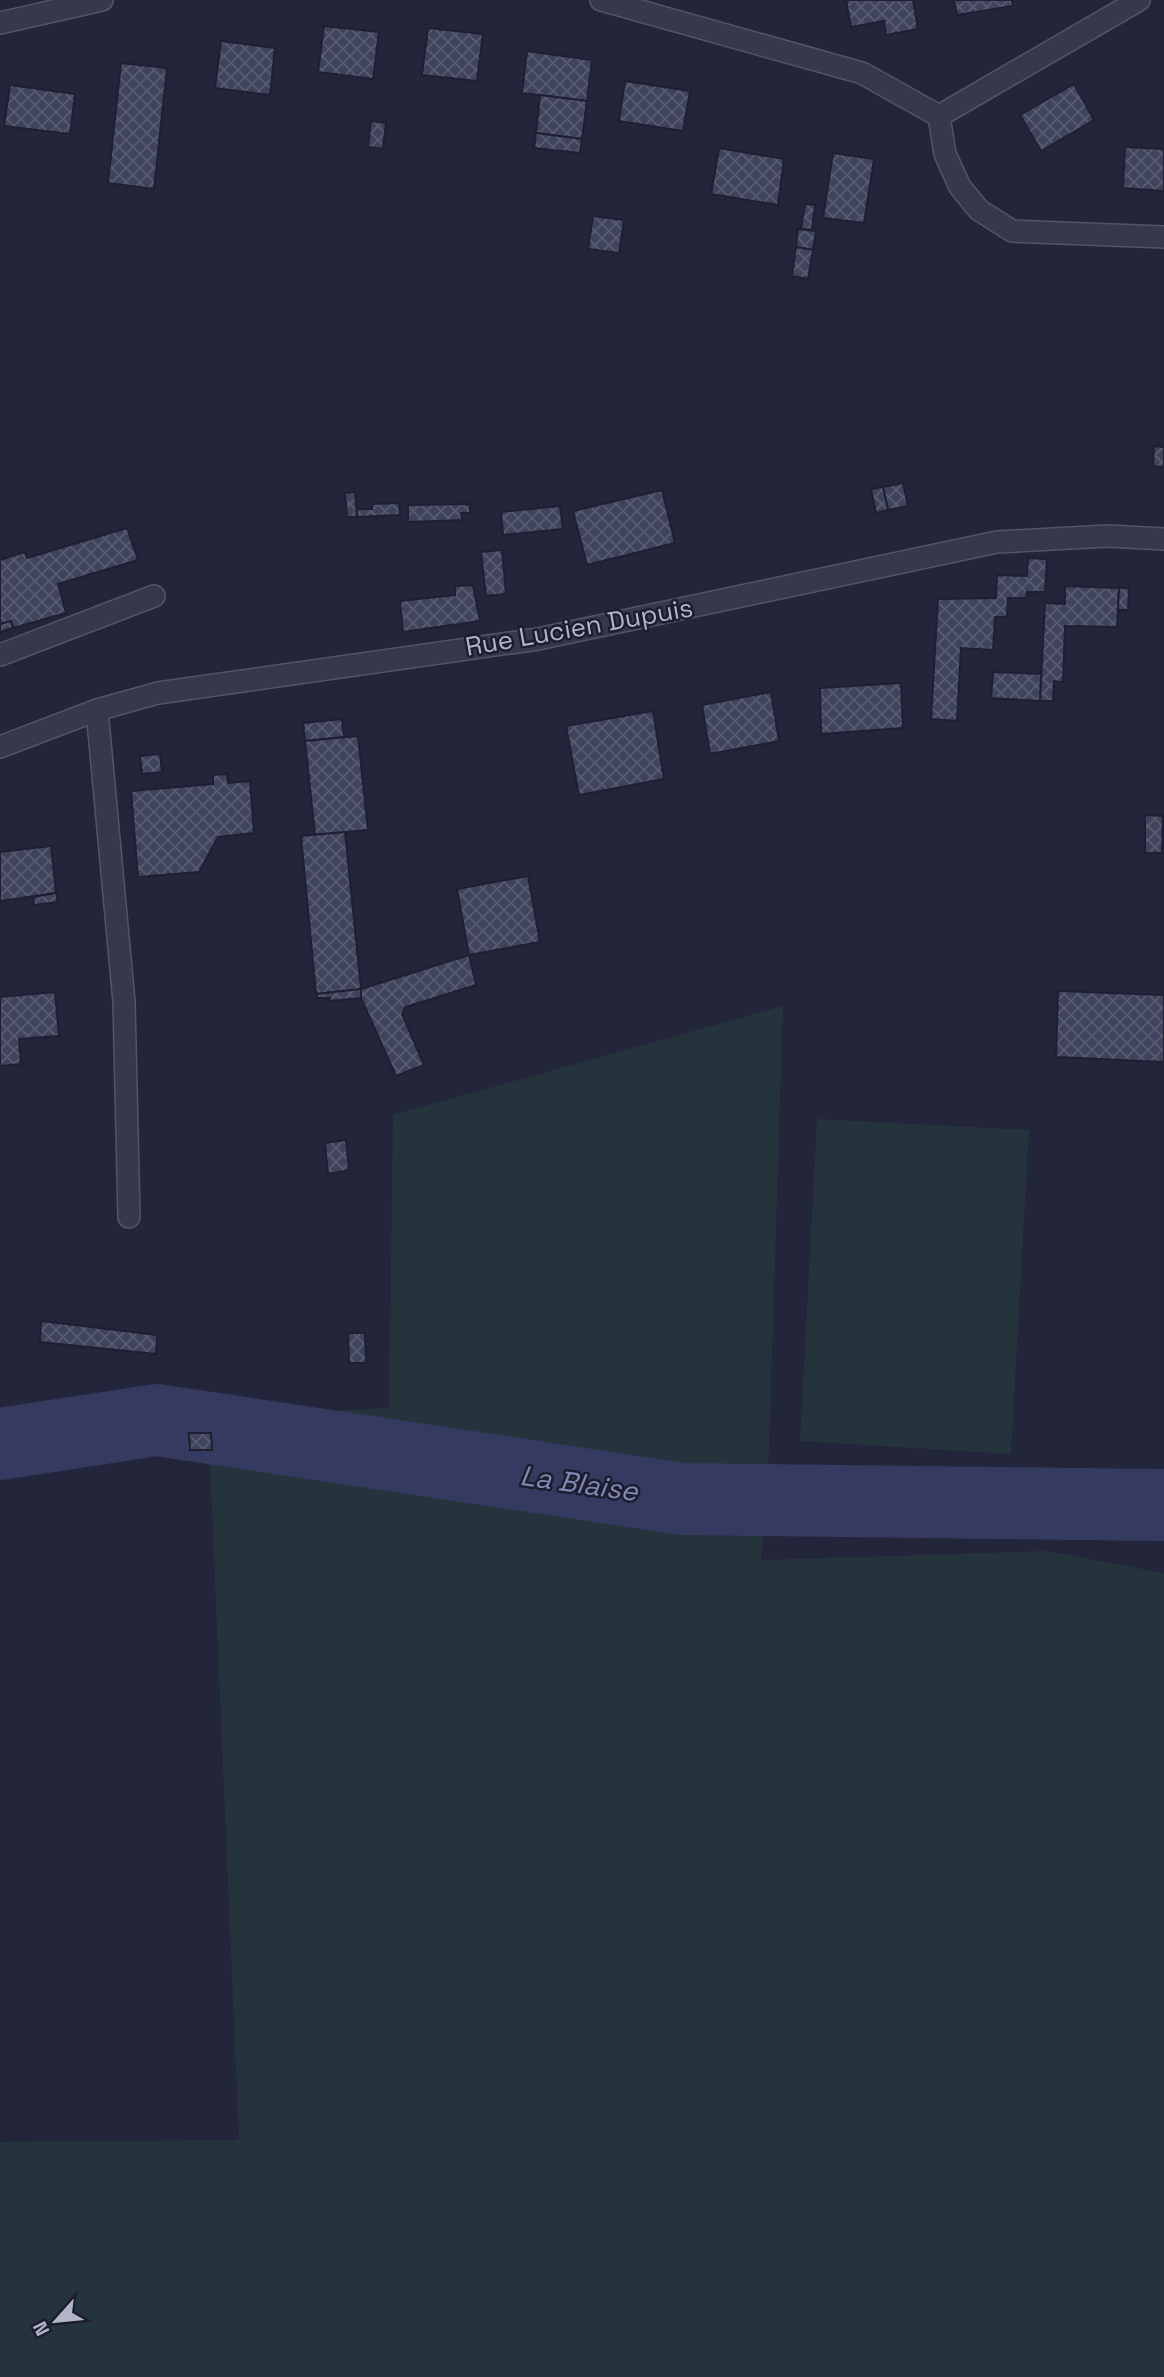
<svg xmlns="http://www.w3.org/2000/svg" width="1164" height="2377" font-family="'Space Grotesk',sans-serif">
	<defs>
		<pattern id="building-cross-hatch" width="8" height="8" patternUnits="userSpaceOnUse" patternTransform="scale(1.75)"><rect width="8" height="8" fill="#3f435b"/><path d="M0 0l8 8M0 8l8-8" fill="none" stroke="#585c71"/></pattern>
	</defs>
	<rect width="100%" height="100%" fill="#23263b"/>
	<g fill="#25333d">
		<path d="M783,1006L769,1450L761,1560L1046,1551L1164,1573V2377H0V2142L239,2140L208,1417L389,1408L393,1115Z"/>
		<path d="M817,1119L1029,1130L1011,1454L800,1441Z"/>
	</g>
	<g fill="none" stroke-linecap="round" stroke-linejoin="round">
		<path stroke="#353a60" stroke-width="72" d="M0,1444L157,1420L683,1499L1164,1505"/>
	</g>
	<g fill="url(#building-cross-hatch)" stroke="#1e2032" stroke-width="2">
		<path d="M846,0H913L918,29L886,35L884,21L851,27Z"/>
		<path d="M954,0H1012L1013,6L957,15Z"/>
		<path d="M324,26L379,32L373,79L318,72Z"/>
		<path d="M428,28L483,34L477,81L422,75Z"/>
		<path d="M221,41L275,48L270,95L215,88Z"/>
		<path d="M527,51L592,60L587,101L522,93Z"/>
		<path d="M121,63L167,68L154,189L108,183Z"/>
		<path d="M625,81L690,91L683,131L619,121Z"/>
		<path d="M1074,84L1094,120L1041,151L1020,115Z"/>
		<path d="M10,85L75,94L70,134L4,126Z"/>
		<path d="M540,95L587,101L582,139L536,133Z"/>
		<path d="M371,121L386,123L383,149L368,147Z"/>
		<path d="M536,133L582,139L580,153L534,148Z"/>
		<path d="M1125,147L1164,149V191L1123,188Z"/>
		<path d="M719,148L784,159L778,205L711,194Z"/>
		<path d="M833,153L874,159L864,223L823,218Z"/>
		<path d="M805,204L815,205L812,230L801,229Z"/>
		<path d="M593,216L624,220L619,253L588,249Z"/>
		<path d="M798,229L816,231L813,250L796,247Z"/>
		<path d="M796,247L813,250L808,279L792,276Z"/>
		<path d="M1154,446L1164,447V467L1153,466Z"/>
		<path d="M903,483L908,506L888,510L883,487Z"/>
		<path d="M883,487L888,510L876,513L871,489Z"/>
		<path d="M662,490L675,543L587,565L573,511Z"/>
		<path d="M355,492L357,517H347L345,493Z"/>
		<path d="M399,503L400,515L357,517V509H372V504Z"/>
		<path d="M470,504V513H461L462,520L408,522V505Z"/>
		<path d="M560,506L563,529L503,535L501,512Z"/>
		<path d="M127,528L138,560L58,584L66,613L13,628L11,621L0,624V560L25,552L27,558Z"/>
		<path d="M502,550L506,594L486,596L481,552Z"/>
		<path d="M1028,558L1047,559L1045,592H1027L1026,598H1008L1007,617H995L993,650L961,648L957,721L931,719L938,599L996,598L997,575L1027,576Z"/>
		<path d="M473,585L480,621L403,632L400,601L455,595V586Z"/>
		<path d="M1065,586L1119,588L1117,627L1065,626L1063,682L1054,681L1053,701H1040L1045,603L1065,604Z"/>
		<path d="M1119,588H1129L1128,610H1118Z"/>
		<path d="M11,621L13,628L0,632V624Z"/>
		<path d="M993,672L1041,674L1040,701L991,698Z"/>
		<path d="M901,683L903,728L821,734L820,688Z"/>
		<path d="M771,692L779,741L710,754L702,705Z"/>
		<path d="M653,711L664,779L579,795L566,726Z"/>
		<path d="M342,719L344,737L305,741L303,723Z"/>
		<path d="M358,736L368,830L315,835L305,741Z"/>
		<path d="M160,754L162,772L142,774L140,756Z"/>
		<path d="M227,774L228,783L250,781L254,833L218,837L199,872L138,877L131,791L213,784V775Z"/>
		<path d="M1145,815L1163,816L1162,853H1145Z"/>
		<path d="M345,832L361,989L316,994L301,836Z"/>
		<path d="M51,846L56,893L0,901V852Z"/>
		<path d="M528,876L540,942L469,955L457,889Z"/>
		<path d="M56,893L58,902L34,905L33,897Z"/>
		<path d="M469,955L476,985L405,1007L402,1014L424,1065L396,1076L361,998V989Z"/>
		<path d="M361,989V998L329,1001L330,998H317L316,994Z"/>
		<path d="M1058,991L1164,995V1062L1056,1057Z"/>
		<path d="M55,992L59,1036L19,1039L21,1064L0,1066V997Z"/>
		<path d="M346,1140L349,1170L328,1174L325,1143Z"/>
		<path d="M41,1321L157,1335L156,1354L40,1342Z"/>
		<path d="M348,1333H365L366,1363H349Z"/>
		<path d="M189,1433H211L212,1450H190Z"/>
	</g>
	<g fill="none" stroke-linecap="round" stroke-linejoin="round">
		<defs>
			<g id="service">
				<path d="M0,655L154,596"/>
				<path d="M97,710L124,1002L129,1217"/>
			</g>
			<g id="minor">
				<path d="M601,0L862,73L939,116"/>
				<path d="M0,23L102,0"/>
			</g>
			<g id="tertiary">
				<path d="M1139,0L939,116L945,154L960,187L979,210L1012,231L1164,237"/>
				<path d="M0,747L97,710L158,693L538,639L997,542L1108,536L1164,539"/>
			</g>
		</defs>
		<use href="#service" stroke="#525467" stroke-width="24"/>
		<use href="#minor" stroke="#525467" stroke-width="24"/>
		<use href="#tertiary" stroke="#525467" stroke-width="24"/>
		<use href="#service" stroke="#36394c" stroke-width="21"/>
		<use href="#minor" stroke="#36394c" stroke-width="21"/>
		<use href="#tertiary" stroke="#36394c" stroke-width="21"/>
	</g>
	<g text-anchor="middle" stroke-width="5" stroke-linejoin="round" paint-order="stroke">
		<g font-size="26" fill="#b2b4c7" stroke="#1c1e30">
			<text transform="translate(579 627) rotate(-10)" y="9">Rue Lucien Dupuis</text>
		</g>
		<g font-size="28" font-style="italic" fill="#8188b3" stroke="#1c1e30">
			<text transform="translate(579 1483) rotate(8)" y="10">La Blaise</text>
		</g>
	</g>
	<g transform="translate(56 2321) rotate(243)" stroke="#1c1e30" stroke-width="5" paint-order="stroke">
	<path d="M0-5L12 26L0 18L-12 26Z" fill="#b2b4c7"/>
	<text y="-10" font-size="19" font-weight="bold" text-anchor="middle" fill="#b2b4c7">N</text>
	</g>
</svg>
